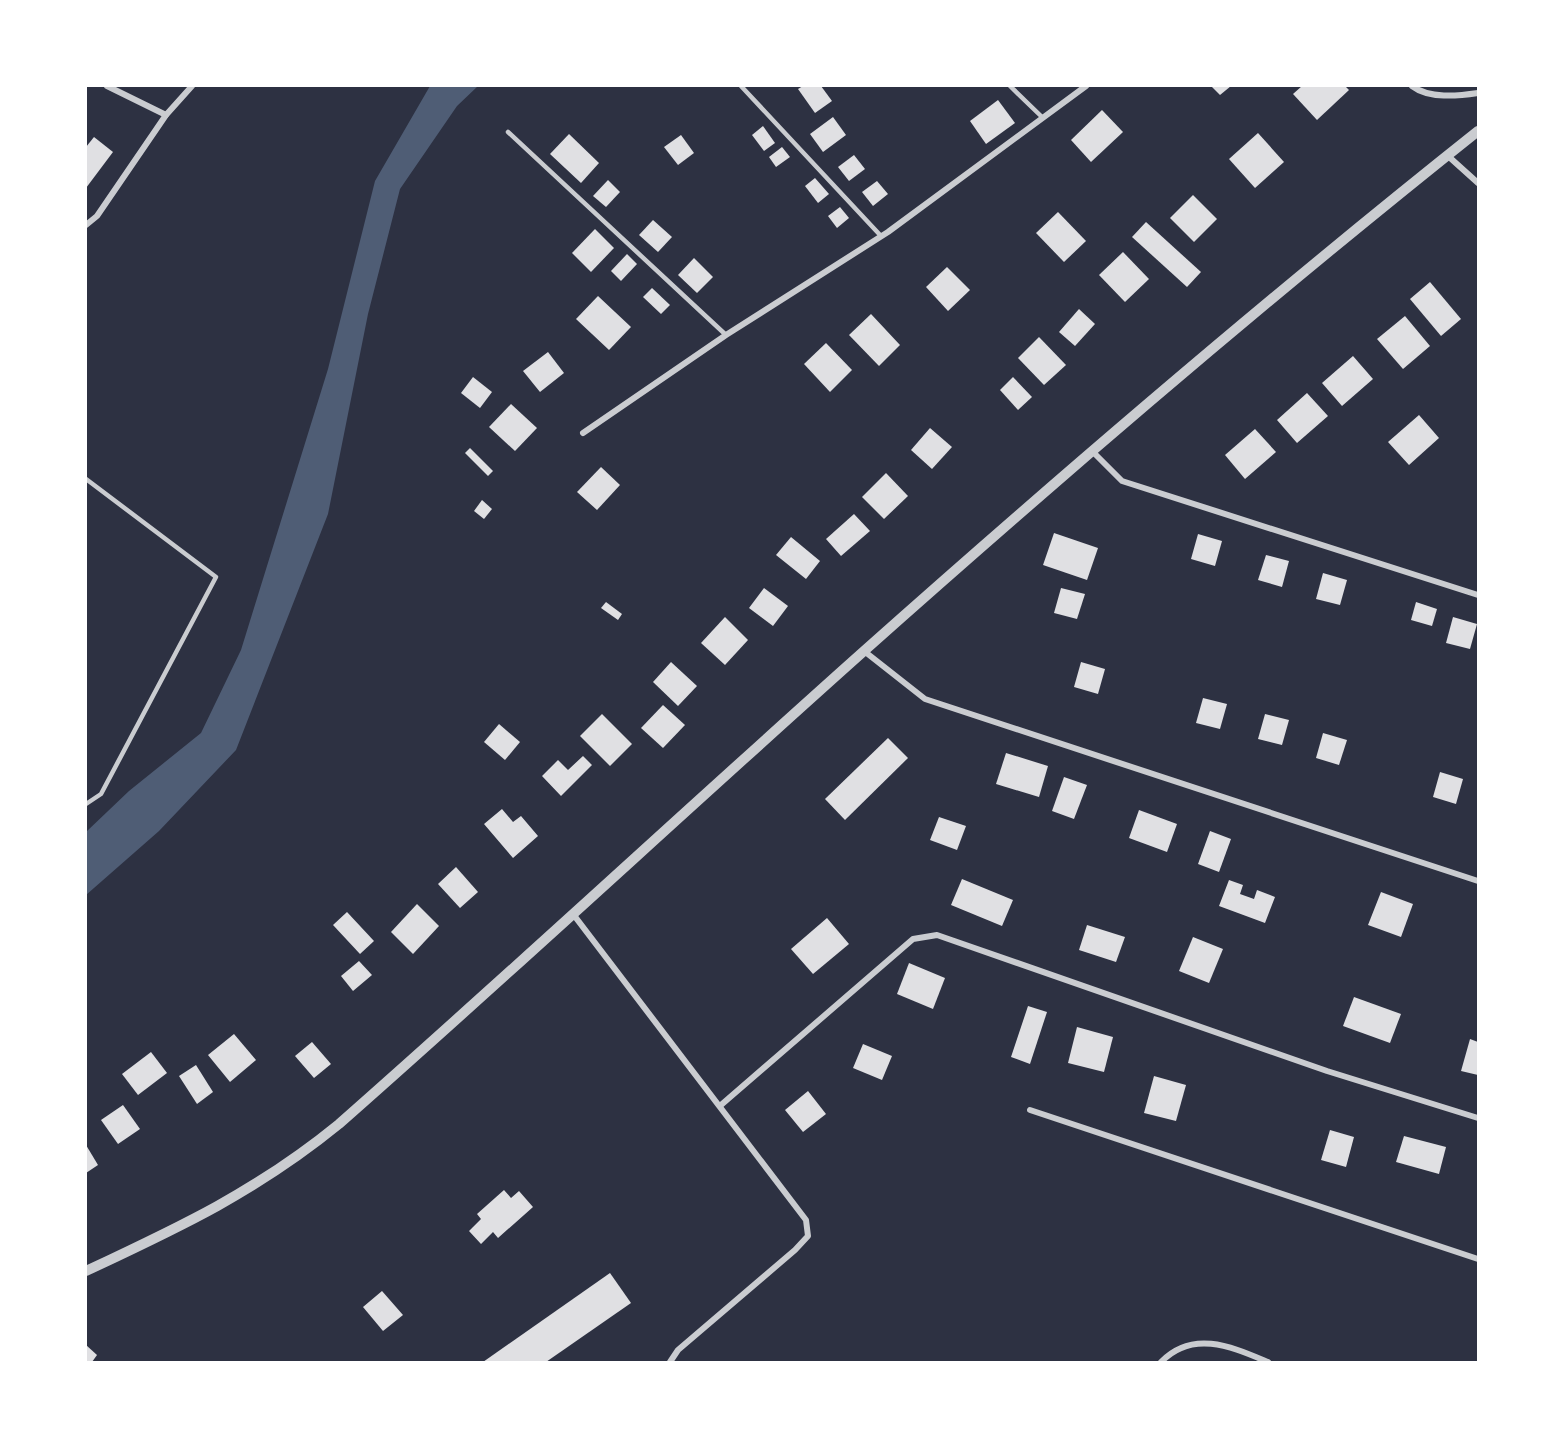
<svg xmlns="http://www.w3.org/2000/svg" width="1564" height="1448" font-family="Commissioner,sans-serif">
	<rect width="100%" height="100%" fill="#2d3142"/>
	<path fill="#4f5d75" d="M430,86H478L457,106L400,189L368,314L328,514L236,750L159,831L86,895V832L129,791L201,733L241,650L328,369L375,181Z"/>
	<g fill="#e0e0e3">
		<path d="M803,86H821L832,101L815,113L798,89Z"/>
		<path d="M1211,86H1231L1220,95Z"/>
		<path d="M1302,86H1345L1349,90L1317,120L1293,94Z"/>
		<path d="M998,100L1015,123L986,144L970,121Z"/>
		<path d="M1102,110L1123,132L1091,162L1071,140Z"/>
		<path d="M833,117L846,135L823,152L810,134Z"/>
		<path d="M763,126L775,143L764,151L752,135Z"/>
		<path d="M1258,133L1284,162L1255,188L1229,159Z"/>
		<path d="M569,134L599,163L581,183L550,154Z"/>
		<path d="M681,135L694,153L678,165L664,147Z"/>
		<path d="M94,137L113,152L86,188V147Z"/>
		<path d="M782,147L790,157L776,167L769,157Z"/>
		<path d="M854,155L865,169L849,181L838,167Z"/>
		<path d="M815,178L829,194L818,203L805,186Z"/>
		<path d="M608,180L620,192L606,207L593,196Z"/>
		<path d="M877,181L888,194L873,206L862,192Z"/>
		<path d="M1193,195L1217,219L1194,242L1170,218Z"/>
		<path d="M840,207L849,218L837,228L828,216Z"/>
		<path d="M1058,212L1086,241L1064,262L1036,233Z"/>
		<path d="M653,220L672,237L658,252L639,235Z"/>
		<path d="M1146,222L1201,272L1187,287L1132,237Z"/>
		<path d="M595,229L614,248L591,272L572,253Z"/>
		<path d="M1123,252L1149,279L1125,302L1099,275Z"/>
		<path d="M627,254L637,264L621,281L611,271Z"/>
		<path d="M694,258L713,277L697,293L678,275Z"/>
		<path d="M947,267L970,290L948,311L926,287Z"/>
		<path d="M1430,282L1461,319L1441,336L1410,299Z"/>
		<path d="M652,288L670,305L661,314L643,297Z"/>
		<path d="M598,296L631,327L609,350L576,319Z"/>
		<path d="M1079,309L1095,324L1075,346L1059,332Z"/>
		<path d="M871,314L900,345L879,366L849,335Z"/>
		<path d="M1405,316L1430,346L1403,369L1377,339Z"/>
		<path d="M1039,337L1066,365L1044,385L1018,358Z"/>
		<path d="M826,343L852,370L830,392L804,364Z"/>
		<path d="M548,352L564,373L540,392L523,371Z"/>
		<path d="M1353,356L1373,379L1342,406L1322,383Z"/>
		<path d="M473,377L492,392L480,408L461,393Z"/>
		<path d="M1013,377L1032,397L1018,410L1000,390Z"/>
		<path d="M1307,393L1328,416L1297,443L1277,420Z"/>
		<path d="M511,404L537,428L515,451L489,427Z"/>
		<path d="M1419,415L1439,438L1409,465L1388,442Z"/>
		<path d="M930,428L952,447L932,469L911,450Z"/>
		<path d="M1255,429L1276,452L1245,479L1225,455Z"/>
		<path d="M470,448L493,471L488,476L465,453Z"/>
		<path d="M601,467L620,485L597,510L577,492Z"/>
		<path d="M886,473L908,496L884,519L862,497Z"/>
		<path d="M482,500L492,509L484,519L474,511Z"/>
		<path d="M854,514L870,531L841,556L826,539Z"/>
		<path d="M1054,533L1098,548L1087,580L1043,565Z"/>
		<path d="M1198,534L1222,541L1215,566L1191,559Z"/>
		<path d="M791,537L820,561L806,579L776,555Z"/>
		<path d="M1266,555L1289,561L1282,587L1258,580Z"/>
		<path d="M1323,573L1347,580L1340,605L1316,599Z"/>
		<path d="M764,588L788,606L773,626L749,608Z"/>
		<path d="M1061,588L1085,594L1077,619L1054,613Z"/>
		<path d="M606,602L622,614L618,620L601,608Z"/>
		<path d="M1416,602L1437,609L1432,626L1411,620Z"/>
		<path d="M725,617L748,640L725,665L701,643Z"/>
		<path d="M1453,617L1477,624L1470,649L1446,643Z"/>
		<path d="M671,662L697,686L678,706L653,682Z"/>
		<path d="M1081,662L1105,669L1098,694L1074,687Z"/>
		<path d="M1203,698L1227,704L1220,729L1196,723Z"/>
		<path d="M663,705L685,725L663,748L641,728Z"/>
		<path d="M602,714L632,744L610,766L580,736Z"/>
		<path d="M1265,714L1289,720L1282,745L1258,739Z"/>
		<path d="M499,724L520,742L505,760L484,742Z"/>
		<path d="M1323,733L1347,740L1339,765L1316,758Z"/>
		<path d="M888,738L908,758L845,820L825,799Z"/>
		<path d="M1006,753L1048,766L1039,797L996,784Z"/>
		<path d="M583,756L592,765L561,796L542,776L558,760L568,770Z"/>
		<path d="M1440,772L1463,779L1456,804L1433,797Z"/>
		<path d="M1064,777L1087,785L1074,819L1052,811Z"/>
		<path d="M502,809L513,822L521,816L538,836L513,858L484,824Z"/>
		<path d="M1139,810L1177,824L1167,852L1129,838Z"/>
		<path d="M939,817L966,826L957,850L930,840Z"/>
		<path d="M1210,831L1231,839L1219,872L1198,864Z"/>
		<path d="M456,867L478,892L460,908L438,884Z"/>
		<path d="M962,879L1013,900L1002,926L951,905Z"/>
		<path d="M1229,880L1243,885L1240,894L1254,899L1257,890L1275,897L1265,923L1219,906Z"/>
		<path d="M1381,892L1413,904L1401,937L1368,925Z"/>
		<path d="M417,904L439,926L413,954L391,932Z"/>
		<path d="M347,912L374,941L360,954L333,925Z"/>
		<path d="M827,918L849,944L813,974L791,949Z"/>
		<path d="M1087,925L1125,937L1116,962L1079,950Z"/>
		<path d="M1193,937L1223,949L1209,983L1179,971Z"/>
		<path d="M359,961L372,975L353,991L341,976Z"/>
		<path d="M909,963L945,978L933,1009L897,994Z"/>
		<path d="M1354,997L1401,1014L1390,1043L1343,1026Z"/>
		<path d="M1028,1006L1047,1012L1030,1064L1011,1057Z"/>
		<path d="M1077,1027L1113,1037L1104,1072L1068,1063Z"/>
		<path d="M234,1034L256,1060L230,1082L208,1055Z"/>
		<path d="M1470,1039L1478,1042V1075L1461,1071Z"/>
		<path d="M312,1042L331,1064L314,1078L295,1056Z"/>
		<path d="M863,1044L892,1056L882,1080L853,1068Z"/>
		<path d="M151,1052L167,1073L138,1095L122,1074Z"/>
		<path d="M196,1065L213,1092L197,1104L179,1076Z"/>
		<path d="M1154,1076L1186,1085L1176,1121L1144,1113Z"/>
		<path d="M808,1091L826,1114L803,1132L785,1110Z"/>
		<path d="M123,1105L140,1129L118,1144L101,1120Z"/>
		<path d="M1330,1130L1354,1137L1346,1167L1321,1160Z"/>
		<path d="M1404,1136L1446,1147L1439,1174L1396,1162Z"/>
		<path d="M86,1145L98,1165L86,1173Z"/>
		<path d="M504,1190L511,1198L519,1191L533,1207L498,1238L493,1232L481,1244L469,1231L481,1219L477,1214Z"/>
		<path d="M610,1273L631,1303L546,1362H483Z"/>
		<path d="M382,1291L403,1315L383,1331L363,1307Z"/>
		<path d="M86,1345L97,1355L92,1362H86Z"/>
	</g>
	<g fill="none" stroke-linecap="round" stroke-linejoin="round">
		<g stroke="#caccd0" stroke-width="4.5">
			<path d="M741,86L881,236"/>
			<path d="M1010,86L1042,117"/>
			<path d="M508,132L726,335"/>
			<path d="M86,479L216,577L101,794L86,804"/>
		</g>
		<g stroke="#caccd0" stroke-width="6">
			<path d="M107,86L166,115"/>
			<path d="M1412,86C1429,99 1458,96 1478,93"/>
			<path d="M1448,156L1478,183"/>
			<path d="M86,225L97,216L166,115L192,86"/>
			<path d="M583,433L726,335L888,232L1086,86"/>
			<path d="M1092,451L1122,481L1478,595"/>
			<path d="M864,651L925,699L1478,881"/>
			<path d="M573,914L806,1220L808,1236L795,1250L678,1350L670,1362"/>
			<path d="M721,1105L913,939L937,935L1327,1071L1478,1118"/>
			<path d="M1030,1110L1478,1259"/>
			<path d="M1161,1362C1193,1329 1232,1347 1268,1362"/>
		</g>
		<path stroke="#caccd0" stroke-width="10" d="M86,1271C180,1227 257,1191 339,1124C515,969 688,808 864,651C1064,473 1268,298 1478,131"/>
	</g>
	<rect width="1564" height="1448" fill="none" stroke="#ffffff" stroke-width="174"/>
</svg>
